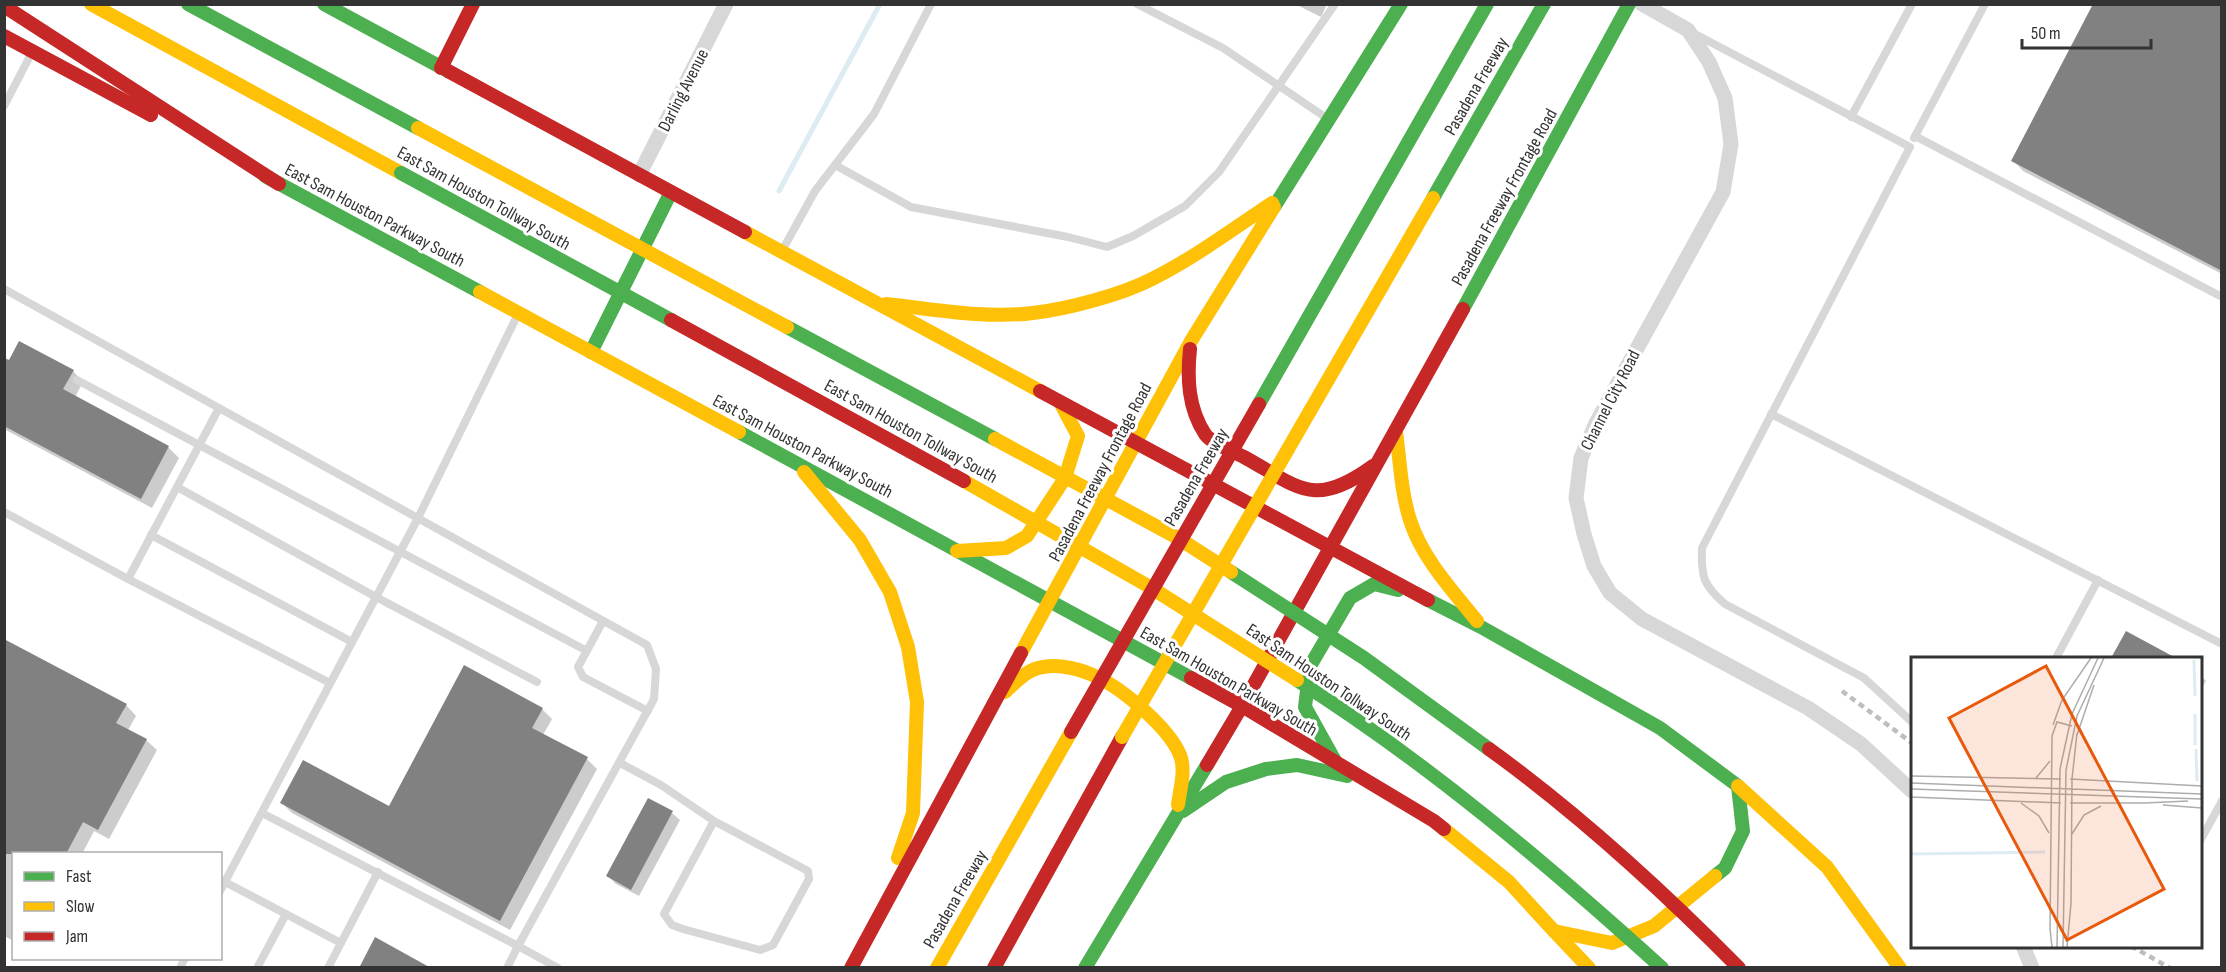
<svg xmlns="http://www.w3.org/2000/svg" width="2226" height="972" font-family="'Sofia Sans Condensed',sans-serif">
	<rect width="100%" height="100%" fill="#fff"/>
	<g fill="#0003">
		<path d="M1295,4H1327L1321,17Z"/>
		<path d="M2222,4V274L2023,171L2013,160Z"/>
		<path d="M4,359L73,371L83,382L75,397L168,447L179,458L152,508L4,429Z"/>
		<path d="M2126,633L2173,658H2113Z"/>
		<path d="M4,640L126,705L136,716L128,730L146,740L157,750L109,839L94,831L82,854H14V941L4,936Z"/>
		<path d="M2200,675L2206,681L2200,691Z"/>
		<path d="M542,709L552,719L543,735L587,759L597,769L510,930L292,813L282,803L389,808Z"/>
		<path d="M672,813L680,820L639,896L616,884L608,876Z"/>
	</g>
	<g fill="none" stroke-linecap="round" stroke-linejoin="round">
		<path stroke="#ddebf3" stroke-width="5" d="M779,191L880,4"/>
	</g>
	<g fill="#818181">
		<path d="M2093,4H2222V271L2011,161Z"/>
		<path d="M19,341L74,370L63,389L169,446L141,499L4,426V358L9,360Z"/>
		<path d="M2126,631L2176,658H2111Z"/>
		<path d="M4,639L127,704L116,723L147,739L98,830L83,822L66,854H4Z"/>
		<path d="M464,665L543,708L532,728L588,757L500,921L280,803L303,760L389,806Z"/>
		<path d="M648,798L673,811L631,890L606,876Z"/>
		<path d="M375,937L431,968H359Z"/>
	</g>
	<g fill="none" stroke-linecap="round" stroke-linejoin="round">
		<g stroke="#d7d7d7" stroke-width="8">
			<path d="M1137,4L1223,48L1328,119"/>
			<path d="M1695,34L1910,147L1702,548C1701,577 1703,585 1725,604L1864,678L1912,722"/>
			<path d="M4,106L31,54"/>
			<path d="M1851,117L1912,4"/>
			<path d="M1915,136L2222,297"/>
			<path d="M1914,138L1985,4"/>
			<path d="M835,165L911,207L1068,237L1107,247L1133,236L1185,206L1219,172L1335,4"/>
			<path d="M783,249L815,191L874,114L931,4"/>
			<path d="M4,289L647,645L656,669L654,699L518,946L262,813"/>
			<path d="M77,380L587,651"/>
			<path d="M219,408L128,579L330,683"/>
			<path d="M1771,414L2222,644"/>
			<path d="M177,487L376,597L537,682"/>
			<path d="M4,512L128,579"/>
			<path d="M151,535L352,642"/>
			<path d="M603,621L578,667L583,677L648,711"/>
			<path d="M2056,658L2098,580"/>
			<path d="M620,763L661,785L714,821L808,871L809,879L773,945L760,950L683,929L672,925L664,914L714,821"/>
			<path d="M2200,841L2222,801"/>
			<path d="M225,882L341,943L328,968"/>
			<path d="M220,891L418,518L518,314"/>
			<path d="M341,943L378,872"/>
			<path d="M180,968L185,958"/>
			<path d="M257,968L286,914"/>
			<path d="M507,968L518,946L558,968"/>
		</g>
		<g stroke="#d7d7d7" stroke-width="15">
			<path d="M1642,4L1688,30L1709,62L1725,98L1731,144L1723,192L1596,423L1581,458L1576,498L1584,534L1594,566L1610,593L1642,619L1808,708L1861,744L1912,791"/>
			<path d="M639,175L726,4"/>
			<path d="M2023,946L2032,968"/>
		</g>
		<g stroke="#4caf50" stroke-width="14">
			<path d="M188,4L418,128"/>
			<path d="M324,4L448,71"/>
			<path d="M265,176L480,292"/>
			<path d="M1433,198L1544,4"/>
			<path d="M1274,207L1401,4"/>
			<path d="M1463,309L1629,4"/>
			<path d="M591,352L671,192"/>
			<path d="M1259,404L1487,4"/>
			<path d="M739,432L1191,678"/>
			<path d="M1428,600L1481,627L1660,728L1738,786L1743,831L1725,868L1715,876"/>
			<path d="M1335,761L1305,707L1310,666L1350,598L1374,584L1398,590"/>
			<path d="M1183,811L1226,782L1266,769L1297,765L1347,776"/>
			<path d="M1085,968L1207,765"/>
		</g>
		<g stroke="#ffc107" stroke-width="14">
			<path d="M91,4L401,173"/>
			<path d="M745,232L1040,391"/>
			<path d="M480,292L739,432"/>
			<path d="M886,304C934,309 985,319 1033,313C1067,309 1121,295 1152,279C1194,258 1233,229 1272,203"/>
			<path d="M1310,411L1433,198"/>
			<path d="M1396,432C1400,461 1401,492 1410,520C1422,558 1452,590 1477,621"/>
			<path d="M804,472L860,540L890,592L908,647L917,702L913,813L898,858"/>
			<path d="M957,551L1006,548L1027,536L1065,478L1078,436L1060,402"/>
			<path d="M1021,653L1191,341L1274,207"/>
			<path d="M1005,692C1016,682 1027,669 1043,667C1060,664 1081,669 1097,677C1123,689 1169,728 1180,755C1186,770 1180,789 1178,805"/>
			<path d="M1738,786L1827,867L1900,968"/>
			<path d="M1444,829L1509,882L1554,931L1612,943L1654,926L1715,876"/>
			<path d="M1554,931L1589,968"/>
			<path d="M937,968L1071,732"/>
		</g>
		<g stroke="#c62828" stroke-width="14">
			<path d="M4,6L279,184"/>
			<path d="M4,36L151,115"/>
			<path d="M441,68L473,4"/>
			<path d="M448,71L745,232"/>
			<path d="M1190,349C1187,378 1188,408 1205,434C1212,444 1233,451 1244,457C1300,488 1314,509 1373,466"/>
			<path d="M1040,391L1428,600"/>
			<path d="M1191,678L1242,706L1434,821L1444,829"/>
			<path d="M1207,765L1242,706L1463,309"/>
			<path d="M851,968L1021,653"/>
			<path d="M994,968L1122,737"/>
		</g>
		<g stroke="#bebebe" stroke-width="4.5" stroke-dasharray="6 4.5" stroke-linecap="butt">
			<path d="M1842,691L1912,743"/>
			<path d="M2131,946L2170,968"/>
		</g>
		<g stroke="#4caf50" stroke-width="14">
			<path d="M401,173L671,320"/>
			<path d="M787,327L995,439"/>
			<path d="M1231,572L1364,658L1489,749"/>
			<path d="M1297,680C1428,763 1547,864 1662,968"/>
		</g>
		<g stroke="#ffc107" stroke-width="14">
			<path d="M418,128L787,327"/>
			<path d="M995,439L1178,538L1231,572"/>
			<path d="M964,481L1150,587L1297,680"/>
			<path d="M1122,737L1310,411"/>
		</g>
		<g stroke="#c62828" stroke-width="14">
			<path d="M671,320L964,481"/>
			<path d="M1071,732L1259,404"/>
			<path d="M1489,749C1579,814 1661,889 1739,968"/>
		</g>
	</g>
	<g text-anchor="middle" stroke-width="6" stroke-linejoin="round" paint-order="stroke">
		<g font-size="18" fill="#333" stroke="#fff">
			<text transform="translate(1476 86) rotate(-60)" y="6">Pasadena Freeway</text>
			<text transform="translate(683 90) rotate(-63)" y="6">Darling Avenue</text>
			<text transform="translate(1504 197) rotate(-61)" y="6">Pasadena Freeway Frontage Road</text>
			<text transform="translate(484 198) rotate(29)" y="6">East Sam Houston Tollway South</text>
			<text transform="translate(375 215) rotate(28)" y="6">East Sam Houston Parkway South</text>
			<text transform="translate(1610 400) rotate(-63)" y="6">Channel City Road</text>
			<text transform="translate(911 431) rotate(29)" y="6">East Sam Houston Tollway South</text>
			<text transform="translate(803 446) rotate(28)" y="6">East Sam Houston Parkway South</text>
			<text transform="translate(1100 472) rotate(-62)" y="6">Pasadena Freeway Frontage Road</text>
			<text transform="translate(1196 477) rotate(-60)" y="6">Pasadena Freeway</text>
			<text transform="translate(1229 681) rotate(30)" y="6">East Sam Houston Parkway South</text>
			<text transform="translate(1329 682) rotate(34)" y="6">East Sam Houston Tollway South</text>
			<text transform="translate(955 899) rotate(-60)" y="6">Pasadena Freeway</text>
		</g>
	</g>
	<g transform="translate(1911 657)">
		<rect width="291" height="291" fill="#fff"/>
		<path fill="none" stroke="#ddebf3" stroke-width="3" d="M283,3L284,39M284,57V88M285,92L286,124M0,197L134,195"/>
		<path fill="none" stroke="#adadad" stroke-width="1.5" d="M142,68L151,43L180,1M166,78L183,28M0,119L150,122M125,121L139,104M159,122L291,129M0,126L291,137M0,132L291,142M0,140L150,146M110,146L128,159L138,176M159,146H234M233,146L277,144M252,148L291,151M161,177L173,158L190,149M160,246L161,122L166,76M139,272L141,290M139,273L141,79L146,65L161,69M146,290L149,112L161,57L187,1M152,290L155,113L166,59L193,1M156,290L160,246"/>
		<path fill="#e8590c" fill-opacity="0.15" stroke="#e8590c" stroke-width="3" d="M135,9L253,232L156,283L38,61Z"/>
		<rect width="291" height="291" fill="none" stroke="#333" stroke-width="3"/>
	</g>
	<rect width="2226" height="972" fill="none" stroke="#333333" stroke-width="12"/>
	<rect x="12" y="852" width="210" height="108" fill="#ffffff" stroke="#adadad" stroke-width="1.5"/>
	<rect x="24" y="872" width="30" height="9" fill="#4caf50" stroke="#adadad" stroke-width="1.5"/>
	<text x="66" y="882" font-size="18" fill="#333333">Fast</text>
	<rect x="24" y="902" width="30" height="9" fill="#ffc107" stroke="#adadad" stroke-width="1.5"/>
	<text x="66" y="912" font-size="18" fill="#333333">Slow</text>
	<rect x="24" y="932" width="30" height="9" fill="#c62828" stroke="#adadad" stroke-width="1.5"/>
	<text x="66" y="942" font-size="18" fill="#333333">Jam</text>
	<path d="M2022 39v9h129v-9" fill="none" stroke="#333333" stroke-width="3"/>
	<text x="2031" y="39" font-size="18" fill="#333333" stroke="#ffffff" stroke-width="4.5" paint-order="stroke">50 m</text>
</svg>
